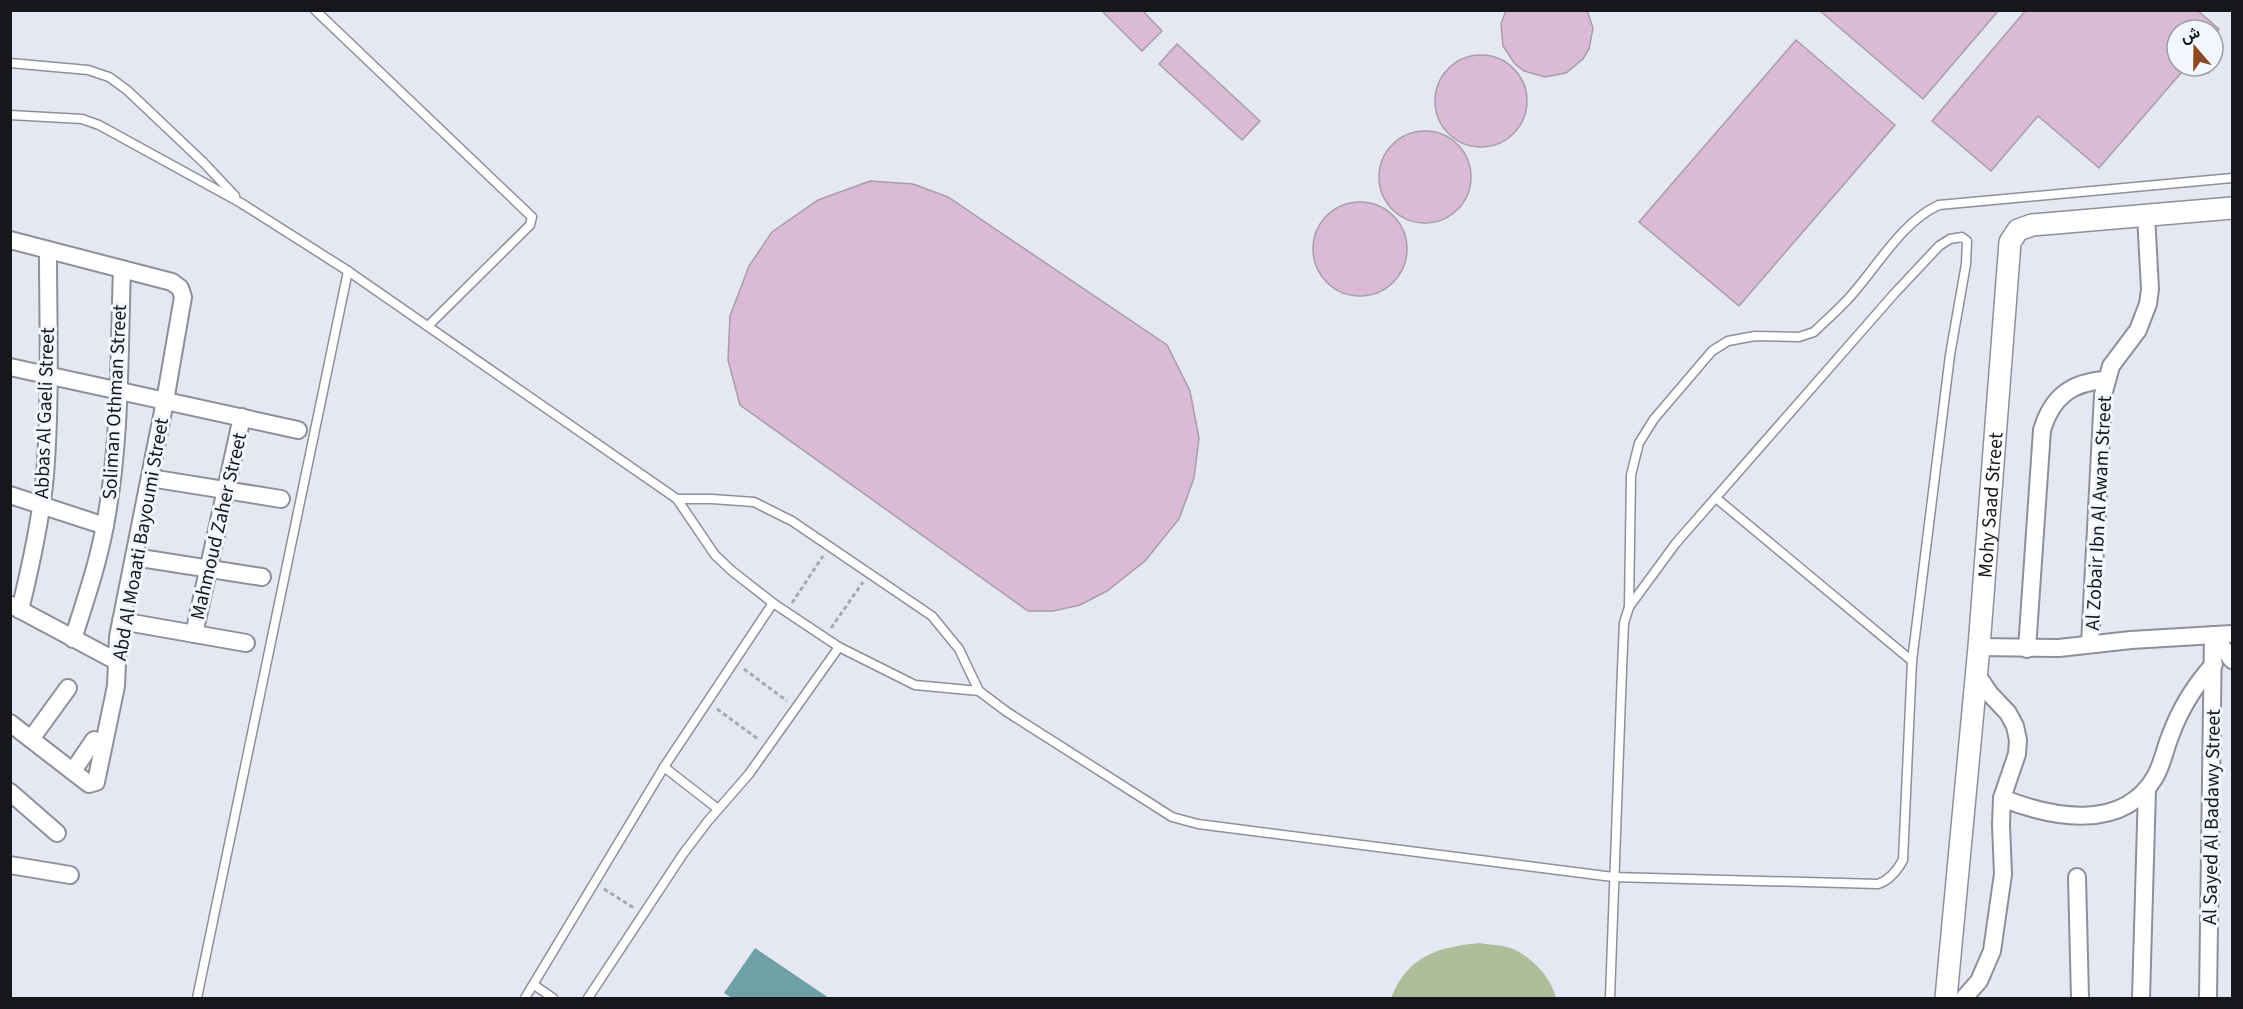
<svg xmlns="http://www.w3.org/2000/svg" width="2243" height="1009" font-family="'Source Sans 3',Vazirmatn,sans-serif">
	<rect width="100%" height="100%" fill="#e5e8f3"/>
	<path fill="#adbd9a" d="M1480,943C1490,945 1504,945 1513,949C1532,957 1552,979 1556,998H1391C1408,956 1437,947 1480,943Z"/>
	<path fill="#6fa0a5" d="M755,948L829,998H732L724,993Z"/>
	<g fill="#dabad6" stroke="#a79ea6" stroke-width="1.5">
		<path d="M1101,10H1142L1162,31L1142,51Z"/>
		<path d="M1506,10H1587L1593,28L1589,49L1583,59L1566,73L1545,77L1524,71L1515,64L1503,46L1501,24Z"/>
		<path d="M1819,10H1999L1923,99Z"/>
		<path d="M2026,10H2197L2219,29L2213,36V30H2177V66H2187L2099,168L2038,116L1991,171L1932,121Z"/>
		<path d="M1796,40L1895,125L1739,306L1639,222Z"/>
		<path d="M1177,44L1260,121L1242,140L1159,64Z"/>
		<circle cx="1481" cy="101" r="46"/>
		<circle cx="1425" cy="177" r="46"/>
		<path d="M870,181L913,184L948,197L1167,345L1190,391L1199,438L1194,478L1179,519L1145,561L1107,591L1080,605L1053,611H1028L740,405L728,360L730,316L749,266L772,232L818,200Z"/>
		<circle cx="1360" cy="249" r="47"/>
	</g>
	<g fill="none" stroke-linecap="round" stroke-linejoin="round">
		<defs>
			<g id="service">
				<path d="M315,10L532,217L530,225L428,326"/>
				<path d="M10,63L88,70L109,77L127,90L204,163L235,196"/>
				<path d="M10,115L82,119L99,125L241,203L348,271L677,499L715,555L732,571L773,603L839,647L915,685L979,691"/>
				<path d="M1716,498L1912,661"/>
				<path d="M677,499H712L754,502L792,521L932,616L959,649L979,691L1007,712L1172,817L1198,824L1613,877L1878,884C1890,880 1897,871 1903,860L1912,661L1950,355L1966,264L1967,241L1962,237L1950,239L1939,246L1894,294L1676,543L1629,607L1624,623L1622,669L1610,998"/>
				<path d="M1629,607L1631,475L1639,443L1654,419L1712,351L1728,341L1755,336L1799,337L1814,332C1825,321 1837,311 1848,299C1875,270 1902,221 1939,205L2232,178"/>
				<path d="M664,767L718,809"/>
				<path d="M534,985L553,998"/>
				<path d="M197,998L348,271"/>
				<path d="M525,998L664,767L773,603"/>
				<path d="M588,998L683,854L708,821L749,774L839,647"/>
			</g>
			<g id="minor">
				<path d="M10,240L172,282L180,288L183,297L165,401L118,637L116,686L96,782L89,784L10,723"/>
				<path d="M10,367L298,430"/>
				<path d="M150,478L281,499"/>
				<path d="M10,495L105,526"/>
				<path d="M134,557L262,577"/>
				<path d="M11,605L116,661"/>
				<path d="M20,610C31,565 41,520 45,475C51,400 48,324 48,250"/>
				<path d="M121,621L246,643"/>
				<path d="M194,634L242,417"/>
				<path d="M2213,635L2232,660"/>
				<path d="M73,639C85,601 98,564 105,525C121,441 119,354 122,269"/>
				<path d="M2090,644L2103,395L2111,366L2138,330L2148,304L2150,289L2146,215"/>
				<path d="M1979,647L2059,648L2131,640L2232,634"/>
				<path d="M2027,649L2042,430C2052,397 2071,382 2106,380"/>
				<path d="M31,739L68,688"/>
				<path d="M73,771L94,740"/>
				<path d="M10,792L57,833"/>
				<path d="M2002,798C2052,818 2123,832 2155,777C2163,763 2165,748 2171,734C2181,707 2195,685 2214,664"/>
				<path d="M10,865L70,875"/>
				<path d="M2077,877L2080,998"/>
				<path d="M1964,998L1979,981L1992,951L2003,874L2001,825L2002,798L2017,754L2018,740L2015,726L2008,713L1990,694L1977,675"/>
				<path d="M2141,998L2147,789"/>
				<path d="M2208,998L2213,635"/>
			</g>
			<g id="tertiary">
				<path id="s1" d="M1946,998L1979,647L2010,242L2018,230L2032,225L2232,208"/>
			</g>
		</defs>
		<use href="#service" stroke="#8d909a" stroke-width="11"/>
		<use href="#minor" stroke="#8d909a" stroke-width="20"/>
		<use href="#tertiary" stroke="#8d909a" stroke-width="24"/>
		<g stroke="#a7a9b2" stroke-width="3" stroke-dasharray="4.5 3" stroke-linecap="butt">
			<path d="M792,603L823,556"/>
			<path d="M831,628L863,582"/>
			<path d="M744,669L787,701"/>
			<path d="M717,709L758,739"/>
			<path d="M604,889L634,908"/>
		</g>
		<use href="#service" stroke="#fff" stroke-width="8"/>
		<use href="#minor" stroke="#fff" stroke-width="16"/>
		<use href="#tertiary" stroke="#fff" stroke-width="21"/>
	</g>
	<g text-anchor="middle" stroke-width="6" stroke-linejoin="round" paint-order="stroke">
		<g font-size="20" fill="#15171a" stroke="#f3f6fe">
			<text transform="translate(114 402) rotate(-87)" y="7">Soliman Othman Street</text>
			<text transform="translate(44 413) rotate(-88)" y="7">Abbas Al Gaeli Street</text>
			<text dy="7" stroke="none"><textPath href="#s1" startOffset="495">Mohy Saad Street</textPath></text>
			<text transform="translate(2098 513) rotate(-87)" y="7">Al Zobair Ibn Al Awam Street</text>
			<text transform="translate(218 526) rotate(-77)" y="7">Mahmoud Zaher Street</text>
			<text transform="translate(140 539) rotate(-80)" y="7">Abd Al Moaati Bayoumi Street</text>
			<text transform="translate(2211 817) rotate(-89)" y="7">Al Sayed Al Badawy Street</text>
		</g>
	</g>
	<rect width="2243" height="1009" fill="none" stroke="#15171a" stroke-width="24"/>
	<g transform="translate(2195 48) rotate(340)"><circle r="28" fill="#f3f6fe" stroke="#9a9da3" stroke-width="1.5"/>
	<path d="M0-4.5L10 22L0 15L-10 22Z" fill="#8d481f"/>
	<text y="-9" font-size="16" font-weight="bold" text-anchor="middle" fill="#15171a">ش</text>
	</g>
</svg>
